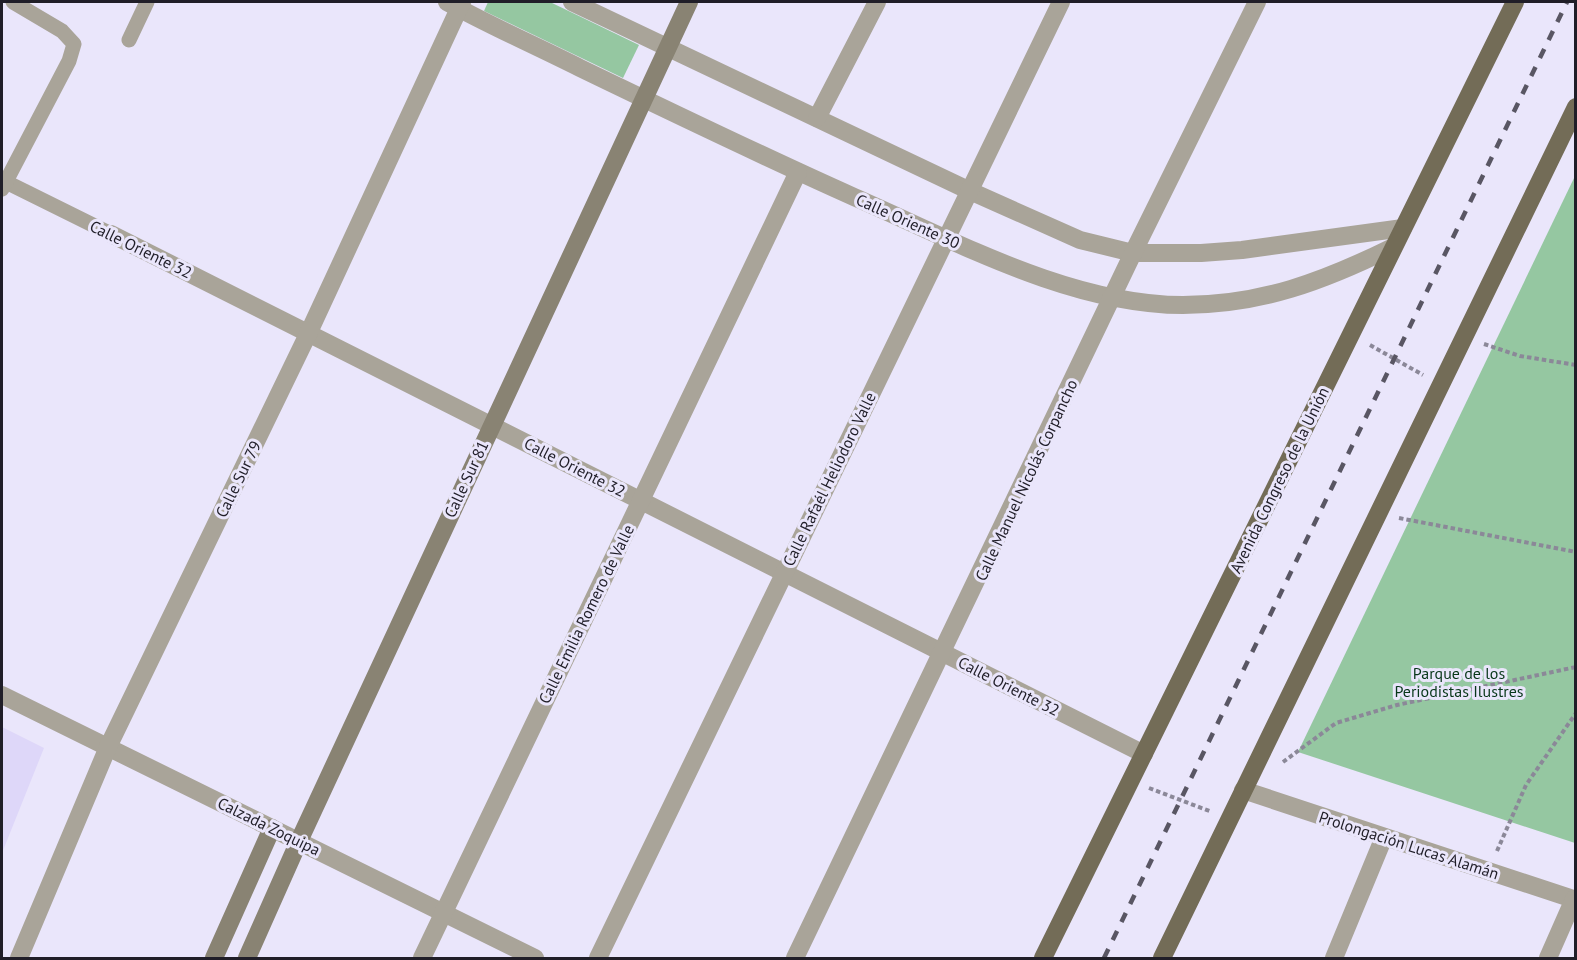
<svg xmlns="http://www.w3.org/2000/svg" width="1577" height="960" font-family="'PT Sans',sans-serif">
	<rect width="100%" height="100%" fill="#eae6fb"/>
	<path fill="#ded7f9" d="M2,727L44,748L2,853Z"/>
	<g fill="#95c7a1">
		<path d="M488,2H550L639,45L623,78L484,11Z"/>
		<path d="M1575,176L1576,843H1575L1298,752Z"/>
	</g>
	<g fill="none" stroke-linecap="round" stroke-linejoin="round">
		<g stroke="#8b8898" stroke-width="4" stroke-dasharray="4.5 3" stroke-linecap="butt">
			<path d="M1484,344L1520,356L1576,365"/>
			<path d="M1370,345L1423,375"/>
			<path d="M1399,518L1576,552"/>
			<path d="M1283,762L1336,723L1397,705L1576,667"/>
			<path d="M1149,788L1212,812"/>
			<path d="M1497,851L1526,785L1576,713"/>
		</g>
		<g stroke="#a9a499" stroke-width="15">
			<path d="M129,40L147,2"/>
			<path d="M6,182L111,234"/>
			<path d="M2,189L69,61L74,44L62,31L13,2"/>
		</g>
		<g stroke="#a9a499" stroke-width="18">
			<path d="M447,2C491,26 536,46 580,68C671,112 762,156 854,197C955,241 1071,305 1183,305C1261,305 1324,281 1393,247"/>
			<path d="M572,2L970,191L1080,240L1133,253H1201L1242,250L1403,228"/>
			<path d="M817,118L877,2"/>
			<path d="M111,234L1144,754"/>
			<path d="M2,695L535,958"/>
			<path d="M1243,790L1576,900"/>
			<path d="M19,958L108,747L309,332L462,2"/>
			<path d="M422,958L798,172"/>
			<path d="M598,958L1061,2"/>
			<path d="M795,958L1133,253L1257,2"/>
			<path d="M1334,958L1384,837"/>
			<path d="M1548,958L1574,899"/>
		</g>
		<g stroke="#898373" stroke-width="18">
			<path d="M214,958L272,828"/>
			<path d="M247,958L299,841L689,2"/>
		</g>
		<g stroke="#736c57" stroke-width="18">
			<path d="M1043,958L1515,2"/>
			<path d="M1162,958L1576,107"/>
		</g>
		<path stroke="#595663" stroke-width="4.5" stroke-dasharray="10 10" stroke-linecap="butt" d="M1104,958L1567,2"/>
	</g>
	<g text-anchor="middle" stroke-width="6" stroke-linejoin="round" paint-order="stroke">
		<g font-size="16" fill="#201e28" stroke="#eae6fb">
			<text transform="translate(908 221) rotate(24)" y="6">Calle Oriente 30</text>
			<text transform="translate(141 249) rotate(26)" y="6">Calle Oriente 32</text>
			<text transform="translate(575 467) rotate(27)" y="6">Calle Oriente 32</text>
			<text transform="translate(238 479) rotate(-64)" y="6">Calle Sur 79</text>
			<text transform="translate(466 479) rotate(-65)" y="6">Calle Sur 81</text>
			<text transform="translate(829 479) rotate(-64)" y="6">Calle Rafaél Heliodoro Valle</text>
			<text transform="translate(1026 480) rotate(-65)" y="6">Calle Manuel Nicolás Corpancho</text>
			<text transform="translate(1279 480) rotate(-64)" y="6">Avenida Congreso de la Unión</text>
			<text transform="translate(586 614) rotate(-64)" y="6">Calle Emilia Romero de Valle</text>
			<text transform="translate(1009 686) rotate(27)" y="6">Calle Oriente 32</text>
			<text transform="translate(269 826) rotate(26)" y="6">Calzada Zoquipa</text>
			<text transform="translate(1409 845) rotate(18)" y="6">Prolongación Lucas Alamán</text>
		</g>
		<g font-size="16" fill="#083719" stroke="#eae6fb">
			<text x="1459" y="679">Parque de los<tspan x="1459" dy="18">Periodistas Ilustres</tspan></text>
		</g>
	</g>
	<rect width="1577" height="960" fill="none" stroke="#201e28" stroke-width="6"/>
</svg>
